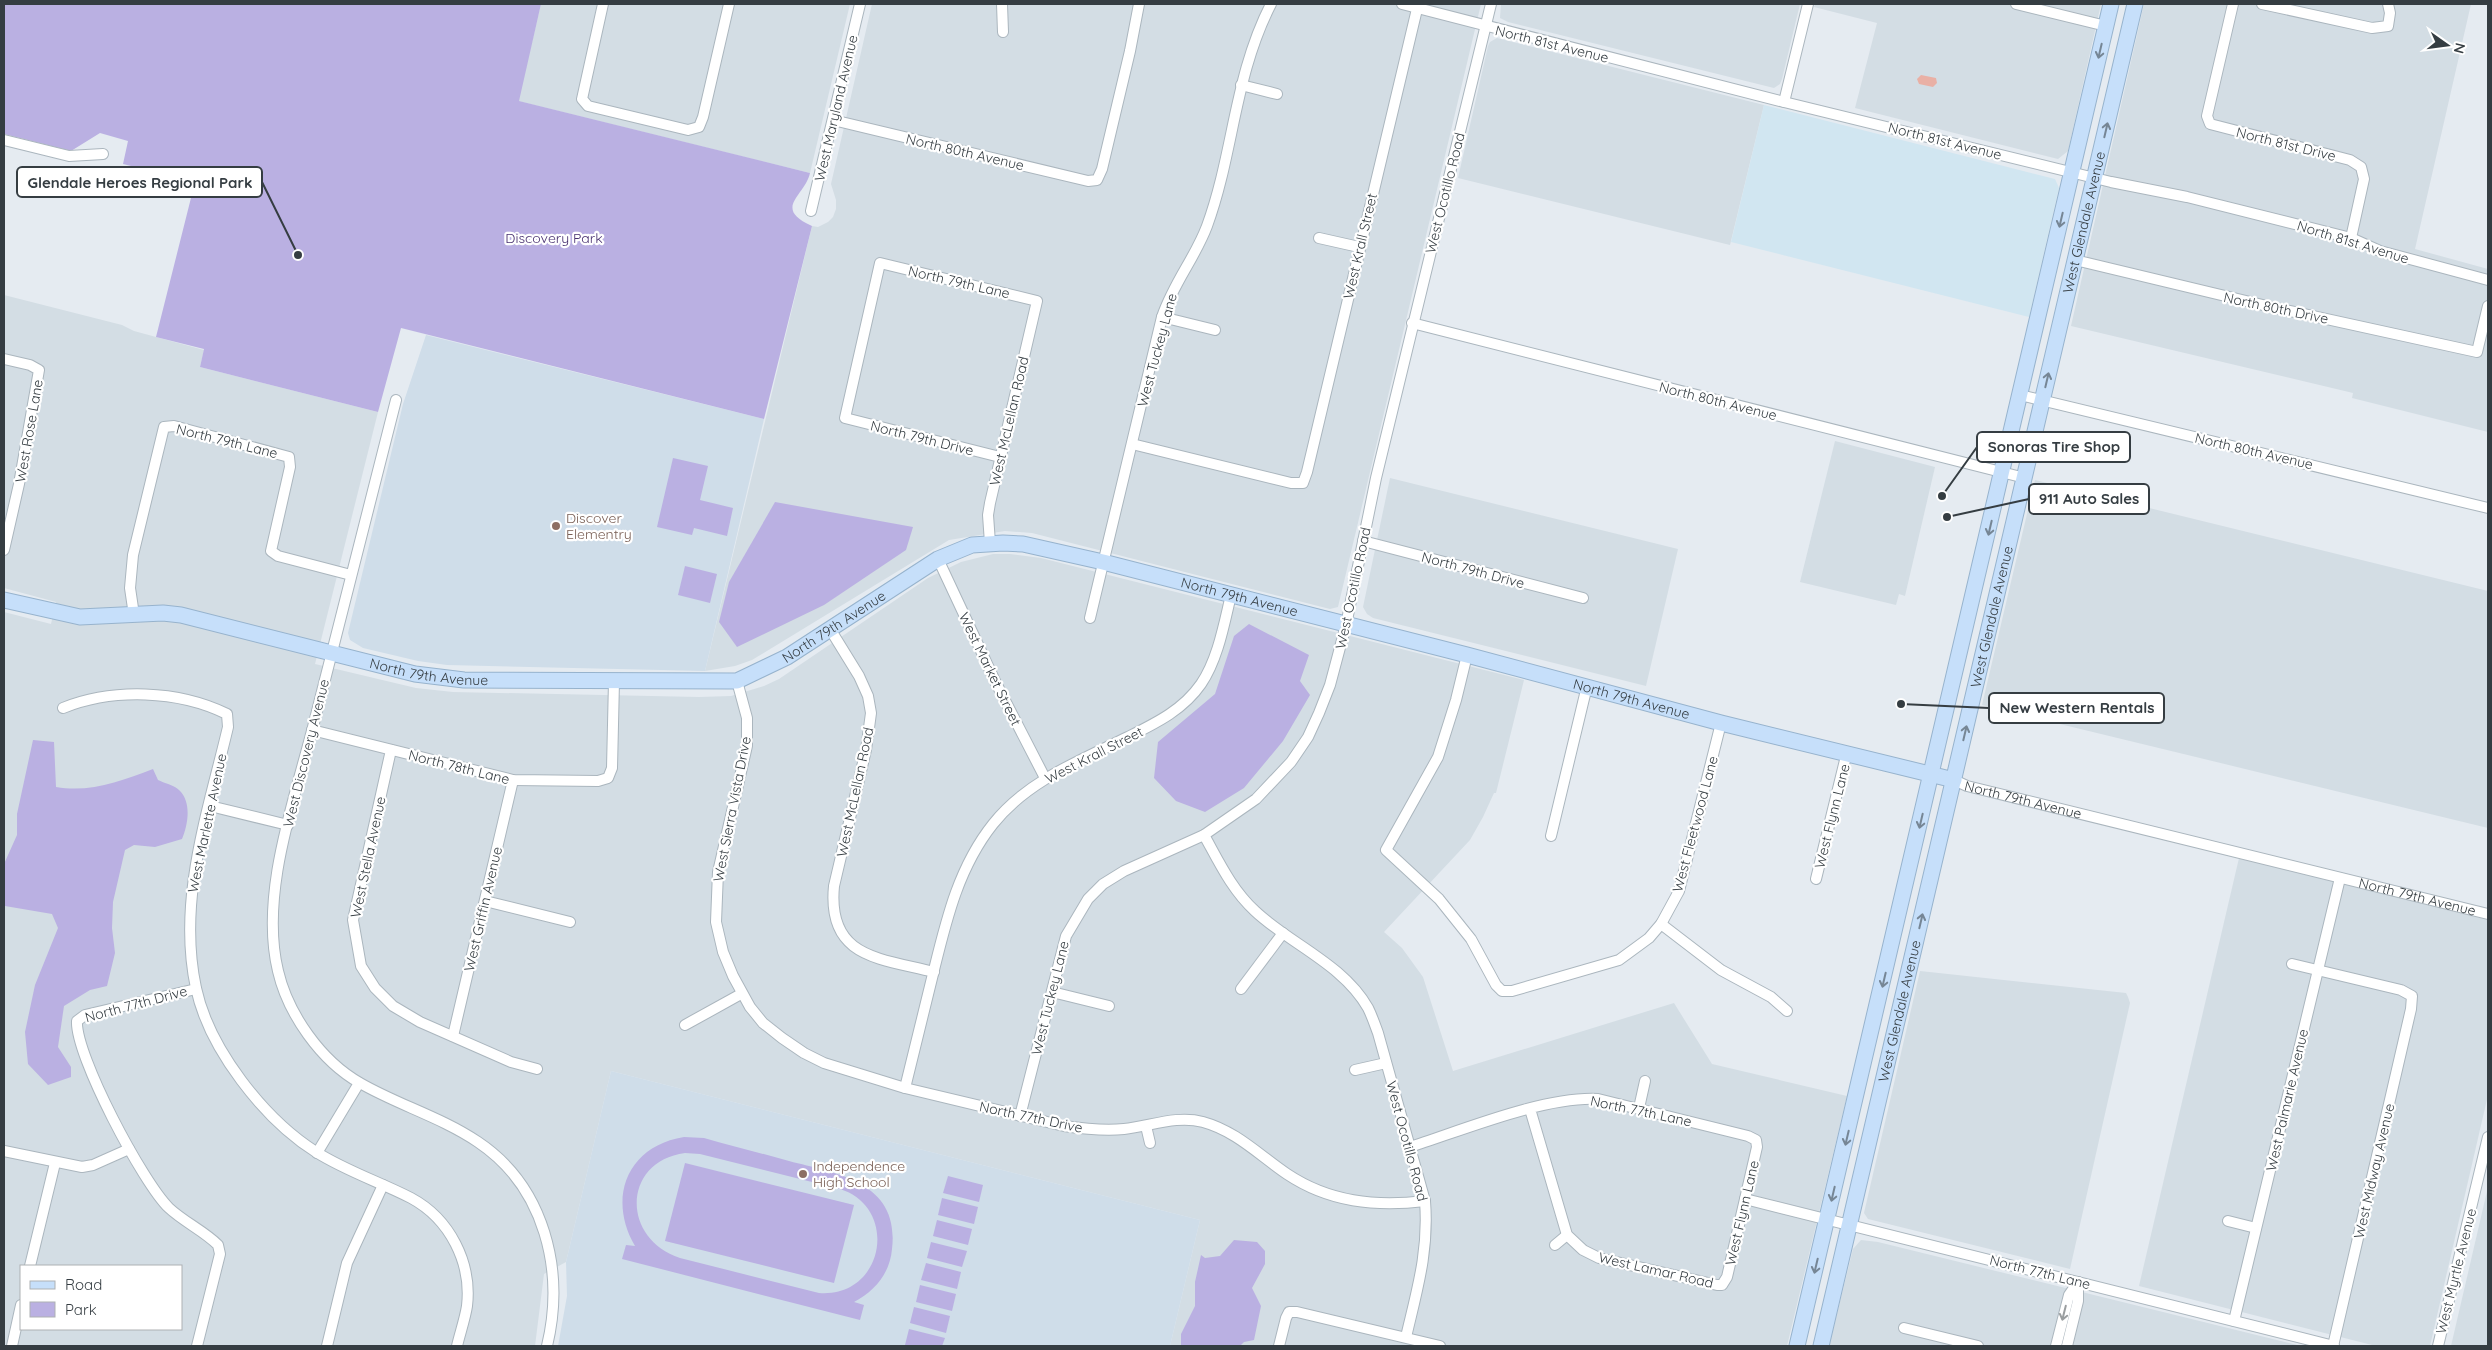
<svg xmlns="http://www.w3.org/2000/svg" width="2492" height="1350" font-family="Quicksand,sans-serif">
	<rect width="100%" height="100%" fill="#e5ebf1"/>
	<g fill="#d3dde4" fill-rule="evenodd">
		<path d="M541,4H850L810,173L518,101Z"/>
		<path d="M872,4H1481L1338,607L1330,609L1032,533L1005,531L949,540L752,660L735,666L705,671L812,226L818,227L828,222L833,217L836,209V200L831,184Z"/>
		<path d="M1501,4H1800L1782,79L1780,84L1774,88L1508,22L1500,18Z"/>
		<path d="M1815,4H2101L2068,151L2058,159L1855,108L1877,23L1814,7Z"/>
		<path d="M2144,4H2471L2415,249L2488,269V432L2352,398L2353,393L2071,326Z"/>
		<path d="M1497,38L1764,105L1730,245L1458,178L1488,46L1490,42Z"/>
		<path d="M4,295L122,325L134,331L204,350L200,367L378,412L315,664L416,688L453,692L699,697L731,696L764,686L779,679L928,578L961,562L993,554H1010L1041,558L1524,680L1496,793H1494L1483,817L1470,840L1384,932L1402,948L1423,977L1453,1071L1674,1003L1712,1064L1847,1096L1787,1346H1170L1200,1220L611,1071L566,1262L544,1274L535,1346H4V612L51,624L56,602L4,588ZM21,1266H181V1329H21Z"/>
		<path d="M1835,441L1935,467L1905,596L1899,594L1896,605L1800,582Z"/>
		<path d="M1390,478L1678,549L1646,686L1373,618L1367,614L1363,607Z"/>
		<path d="M2035,480L2488,591V828L1982,705Z"/>
		<path d="M2239,858L2488,920V1095L2430,1346H2376L2139,1286Z"/>
		<path d="M1920,971L2126,993L2128,997L2130,1003L2070,1269L1868,1219L1864,1213Z"/>
		<path d="M2488,1187V1346H2451Z"/>
		<path d="M1861,1240L1878,1242L2301,1346H1829L1853,1249Z"/>
	</g>
	<path fill="#d1e6f1" d="M1764,105L2055,179L2059,188L2029,317L1731,242Z"/>
	<g fill="#cfdde9">
		<path d="M426,335L764,419L705,671L447,665L418,661L363,648L350,640L348,633L403,404Z"/>
		<path d="M611,1071L1200,1220L1170,1346H558L567,1296L566,1262Z"/>
	</g>
	<g fill="#bab0e2" fill-rule="evenodd">
		<path d="M4,4H541L519,101L810,173C805,196 772,208 812,226L764,419L401,328L378,412L200,367L204,349L156,337L195,182L123,164L128,141L100,133L71,151L4,134Z"/>
		<path d="M673,458L708,466L700,500L733,508L727,536L694,528L692,535L657,527Z"/>
		<path d="M775,502L913,527L906,550L824,605L737,647L719,622L729,582Z"/>
		<path d="M685,566L717,574L710,603L678,595Z"/>
		<path d="M1249,624L1309,655L1300,681L1310,695L1283,741L1244,788L1205,812L1176,801L1154,778L1158,742L1215,694L1234,636Z"/>
		<path d="M33,740L54,742L56,787C90,793 121,781 153,769L158,780C164,783 174,785 179,790C192,802 188,825 182,839L155,847L134,845L125,850L113,902L112,928L115,953L107,986L90,990L64,1006L58,1047L71,1067V1077L48,1085L28,1064L25,1032L35,985L58,928L52,914L5,906L4,902V864L17,835V814Z"/>
		<path d="M684,1137L704,1138C732,1146 761,1153 789,1161C838,1174 900,1182 892,1249C890,1273 875,1291 854,1302L864,1305L860,1320L622,1259L626,1245L635,1246C607,1198 627,1146 684,1137ZM685,1153L700,1154L840,1189C900,1208 884,1298 819,1293L680,1258C620,1238 623,1161 685,1153Z"/>
		<path d="M685,1163L854,1205L834,1283L665,1241Z"/>
		<path d="M948,1176L983,1185L979,1202L943,1193Z"/>
		<path d="M942,1198L978,1207L974,1224L938,1215Z"/>
		<path d="M937,1220L972,1229L968,1245L933,1236Z"/>
		<path d="M1234,1240L1257,1242L1265,1251V1264L1252,1288L1261,1306L1254,1340L1244,1342L1240,1346H1181V1334L1195,1306V1282L1201,1255L1205,1258L1220,1256Z"/>
		<path d="M931,1242L967,1251L962,1267L927,1258Z"/>
		<path d="M926,1263L961,1272L957,1289L921,1280Z"/>
		<path d="M920,1285L956,1294L952,1311L916,1302Z"/>
		<path d="M914,1307L950,1316L946,1333L910,1323Z"/>
		<path d="M909,1329L945,1338L942,1346L905,1345Z"/>
	</g>
	<path fill="#e9b0a5" d="M1921,75L1936,78L1937,83L1933,87L1919,84L1917,79Z"/>
	<g fill="none" stroke-linecap="round" stroke-linejoin="round">
		<defs>
			<g id="street">
				<path d="M603,4L582,99L588,106L688,130L699,127L703,117L729,4"/>
				<path d="M1002,4L1003,32"/>
				<path d="M1402,4L1784,102L2111,182L2187,197L2351,238L2380,251L2488,280"/>
				<path d="M2016,4L2106,26"/>
				<path d="M2233,4L2207,116L2210,124L2350,160L2361,167L2364,179L2351,238"/>
				<path d="M2262,4L2372,28L2388,26L2390,13L2388,4"/>
				<path d="M1241,85L1277,94"/>
				<path d="M1784,102L1808,4"/>
				<path d="M833,120L1088,181L1097,180L1102,169L1130,51L1139,4"/>
				<path d="M4,140L69,156L103,154"/>
				<path d="M811,211L860,4"/>
				<path d="M1319,238L1359,247"/>
				<path d="M2075,260L2267,306L2477,352L2488,306"/>
				<path d="M1162,317L1215,330"/>
				<path d="M1412,323L2025,478"/>
				<path d="M4,359L30,365L39,370L19,484L4,550"/>
				<path d="M2020,395L2488,508"/>
				<path d="M396,400C369,507 341,613 315,719C296,796 259,893 278,971C288,1014 321,1061 360,1083C398,1105 441,1117 478,1142C545,1187 565,1271 547,1346"/>
				<path d="M1132,444L1291,483H1303L1307,472L1417,9"/>
				<path d="M1363,541L1583,598"/>
				<path d="M990,543L988,515L990,503L1037,301L880,263L845,418L1000,457"/>
				<path d="M938,559L996,683L1045,778"/>
				<path d="M134,615L130,588L133,555L164,427L174,426L289,457L290,467L271,551L278,556L351,575"/>
				<path d="M1090,618L1162,317C1174,282 1195,258 1207,226C1234,152 1234,76 1271,4"/>
				<path d="M830,629L859,676L868,696L871,713L866,750L834,886C827,958 879,958 934,972"/>
				<path d="M1467,655L1456,700L1438,757L1386,850L1439,899L1471,939L1496,985L1502,991H1512L1619,960L1649,938L1661,924L1679,891L1721,723"/>
				<path d="M737,681L747,718V746L718,872L716,922L723,952L733,976L750,1007L763,1023L782,1038L804,1053L824,1063L905,1088L1064,1126C1085,1129 1104,1131 1124,1129C1151,1126 1177,1115 1203,1122C1236,1131 1259,1155 1287,1174C1329,1202 1375,1207 1425,1201"/>
				<path d="M63,708C113,688 178,690 227,714L228,727C208,812 177,900 196,988C209,1049 264,1119 316,1152C346,1171 380,1182 411,1198C450,1219 472,1263 467,1306C465,1319 460,1333 457,1346"/>
				<path d="M312,730L513,780L598,781L608,778L612,768L614,681"/>
				<path d="M391,750L353,920L361,966L375,988L393,1006L420,1022L511,1062L537,1069"/>
				<path id="s1" d="M1954,780L1967,786L2488,914"/>
				<path d="M210,806L288,825"/>
				<path d="M1204,835C1219,862 1232,890 1255,911C1290,944 1343,964 1368,1008C1372,1016 1375,1025 1378,1033L1425,1201C1429,1251 1417,1290 1406,1337"/>
				<path d="M1551,836L1587,686"/>
				<path d="M1816,879L1847,752"/>
				<path d="M485,901L570,922"/>
				<path d="M1661,924L1721,970L1771,997L1787,1011"/>
				<path d="M2292,964L2401,990L2412,996L2411,1009L2333,1346"/>
				<path d="M196,989L85,1015L77,1021C75,1055 143,1183 169,1208C184,1222 204,1231 218,1245L220,1254L197,1346"/>
				<path d="M1241,989L1283,933"/>
				<path d="M1052,992L1109,1006"/>
				<path d="M685,1025L741,994"/>
				<path d="M453,1036L513,780"/>
				<path d="M1355,1070L1386,1063"/>
				<path d="M905,1088C914,1050 924,1012 933,974C946,921 958,868 993,824C1027,781 1081,760 1128,737C1156,723 1183,710 1201,684C1218,659 1224,624 1231,595"/>
				<path d="M1639,1108L1645,1081"/>
				<path d="M1020,1116L1066,936L1088,899L1103,884L1124,871L1204,835L1256,799L1291,762L1308,737L1319,713L1330,685L1346,625L1376,478L1491,4"/>
				<path d="M1146,1126L1150,1143"/>
				<path d="M1410,1147C1463,1130 1545,1096 1598,1099L1748,1136L1756,1140L1757,1147L1727,1277L1722,1285H1717L1599,1258L1583,1250L1567,1235L1530,1109"/>
				<path d="M4,1151L82,1167L93,1165L129,1149"/>
				<path d="M317,1153L359,1083"/>
				<path d="M1745,1199L2334,1346"/>
				<path d="M2228,1221L2256,1228"/>
				<path d="M1555,1245L1567,1235"/>
				<path d="M30,1266L55,1163"/>
				<path d="M2234,1321L2340,878"/>
				<path d="M1904,1328L1978,1346"/>
				<path d="M12,1346L21,1305"/>
				<path d="M327,1346L347,1263L383,1185"/>
				<path d="M1279,1346L1286,1318L1289,1312H1297L1440,1346"/>
				<path d="M2056,1346L2069,1295L2078,1282"/>
				<path d="M2067,1346L2078,1301V1282"/>
				<path d="M2438,1346L2488,1137"/>
			</g>
			<g id="secondary">
				<path id="s2" d="M4,600L80,617L163,613L181,615L415,674L464,680L737,681L787,657L938,559L972,545L1003,543L1023,544L1103,562L1467,655L1721,723L1954,780"/>
				<path d="M1797,1346L2111,4"/>
				<path id="s3" d="M1821,1346L2135,4"/>
			</g>
		</defs>
		<use href="#street" stroke="#abb6be" stroke-width="12"/>
		<use href="#secondary" stroke="#97b3cd" stroke-width="17"/>
		<use href="#street" stroke="#fff" stroke-width="10"/>
		<use href="#secondary" stroke="#c6dffa" stroke-width="15"/>
	</g>
	<defs><path id="oneway-shaft" d="M-6 0H5M1.5-3L5.5 0L1.5 3" fill="none" stroke-width="1.6" stroke-linecap="round" stroke-linejoin="round" transform="scale(1.25)"/></defs>
	<g stroke="#768695">
		<use href="#oneway-shaft" transform="translate(2100 51) rotate(103)"/>
		<use href="#oneway-shaft" transform="translate(2106 130) rotate(-77)"/>
		<use href="#oneway-shaft" transform="translate(2061 220) rotate(103)"/>
		<use href="#oneway-shaft" transform="translate(2047 380) rotate(-77)"/>
		<use href="#oneway-shaft" transform="translate(1990 528) rotate(103)"/>
		<use href="#oneway-shaft" transform="translate(1965 733) rotate(-77)"/>
		<use href="#oneway-shaft" transform="translate(1921 821) rotate(103)"/>
		<use href="#oneway-shaft" transform="translate(1921 921) rotate(-77)"/>
		<use href="#oneway-shaft" transform="translate(1884 980) rotate(103)"/>
		<use href="#oneway-shaft" transform="translate(1847 1138) rotate(103)"/>
		<use href="#oneway-shaft" transform="translate(1833 1194) rotate(103)"/>
		<use href="#oneway-shaft" transform="translate(1816 1266) rotate(103)"/>
	</g>
	<use stroke="#9a9ea0" href="#oneway-shaft" transform="translate(2064 1313) rotate(104)"/>
	<g fill="#8d6e63" stroke="#fff" stroke-width="2">
		<circle cx="556" cy="526" r="5"/>
		<circle cx="803" cy="1174" r="5"/>
	</g>
	<g text-anchor="middle" stroke-width="4.5" stroke-linejoin="round" paint-order="stroke">
		<g font-size="14" fill="#353d42" stroke="#fff">
			<text transform="translate(1552 44) rotate(14)" y="5">North 81st Avenue</text>
			<text transform="translate(836 108) rotate(-77)" y="5">West Maryland Avenue</text>
			<text transform="translate(1945 141) rotate(14)" y="5">North 81st Avenue</text>
			<text transform="translate(2286 144) rotate(14)" y="5">North 81st Drive</text>
			<text transform="translate(965 152) rotate(13)" y="5">North 80th Avenue</text>
			<text transform="translate(1445 193) rotate(-76)" y="5">West Ocotillo Road</text>
			<text dy="5" stroke="none"><textPath href="#s3" startOffset="1154">West Glendale Avenue</textPath></text>
			<text transform="translate(2353 242) rotate(17)" y="5">North 81st Avenue</text>
			<text transform="translate(1360 246) rotate(-77)" y="5">West Krall Street</text>
			<text transform="translate(959 282) rotate(13)" y="5">North 79th Lane</text>
			<text transform="translate(2276 308) rotate(12)" y="5">North 80th Drive</text>
			<text transform="translate(1157 350) rotate(-75)" y="5">West Tuckey Lane</text>
			<text transform="translate(1718 401) rotate(14)" y="5">North 80th Avenue</text>
			<text transform="translate(1009 421) rotate(-77)" y="5">West McLellan Road</text>
			<text transform="translate(29 431) rotate(-80)" y="5">West Rose Lane</text>
			<text transform="translate(922 438) rotate(14)" y="5">North 79th Drive</text>
			<text transform="translate(227 441) rotate(14)" y="5">North 79th Lane</text>
			<text transform="translate(2254 451) rotate(13)" y="5">North 80th Avenue</text>
			<text transform="translate(1473 570) rotate(15)" y="5">North 79th Drive</text>
			<text transform="translate(1353 588) rotate(-78)" y="5">West Ocotillo Road</text>
			<text dy="5" stroke="none"><textPath href="#s2" startOffset="1289">North 79th Avenue</textPath></text>
			<text dy="5" stroke="none"><textPath href="#s3" startOffset="749">West Glendale Avenue</textPath></text>
			<text dy="5" stroke="none"><textPath href="#s2" startOffset="854">North 79th Avenue</textPath></text>
			<text transform="translate(990 669) rotate(64)" y="5">West Market Street</text>
			<text dy="5" stroke="none"><textPath href="#s2" startOffset="434">North 79th Avenue</textPath></text>
			<text dy="5" stroke="none"><textPath href="#s2" startOffset="1694">North 79th Avenue</textPath></text>
			<text transform="translate(306 753) rotate(-76)" y="5">West Discovery Avenue</text>
			<text transform="translate(1094 755) rotate(-27)" y="5">West Krall Street</text>
			<text transform="translate(459 767) rotate(14)" y="5">North 78th Lane</text>
			<text transform="translate(855 792) rotate(-78)" y="5">West McLellan Road</text>
			<text dy="5" stroke="none"><textPath href="#s1" startOffset="72">North 79th Avenue</textPath></text>
			<text transform="translate(732 809) rotate(-79)" y="5">West Sierra Vista Drive</text>
			<text transform="translate(1832 816) rotate(-76)" y="5">West Flynn Lane</text>
			<text transform="translate(207 823) rotate(-78)" y="5">West Marlette Avenue</text>
			<text transform="translate(1695 824) rotate(-75)" y="5">West Fleetwood Lane</text>
			<text transform="translate(368 857) rotate(-78)" y="5">West Stella Avenue</text>
			<text dy="5" stroke="none"><textPath href="#s1" startOffset="478">North 79th Avenue</textPath></text>
			<text transform="translate(483 909) rotate(-77)" y="5">West Griffin Avenue</text>
			<text transform="translate(1050 998) rotate(-76)" y="5">West Tuckey Lane</text>
			<text transform="translate(136 1004) rotate(-15)" y="5">North 77th Drive</text>
			<text dy="5" stroke="none"><textPath href="#s3" startOffset="344">West Glendale Avenue</textPath></text>
			<text transform="translate(2287 1100) rotate(-77)" y="5">West Palmarie Avenue</text>
			<text transform="translate(1641 1111) rotate(12)" y="5">North 77th Lane</text>
			<text transform="translate(1031 1117) rotate(12)" y="5">North 77th Drive</text>
			<text transform="translate(1407 1141) rotate(75)" y="5">West Ocotillo Road</text>
			<text transform="translate(2374 1171) rotate(-77)" y="5">West Midway Avenue</text>
			<text transform="translate(1742 1213) rotate(-77)" y="5">West Flynn Lane</text>
			<text transform="translate(1656 1270) rotate(13)" y="5">West Lamar Road</text>
			<text transform="translate(2456 1271) rotate(-76)" y="5">West Myrtle Avenue</text>
			<text transform="translate(2040 1272) rotate(14)" y="5">North 77th Lane</text>
		</g>
		<g font-size="14" fill="#462e6e" stroke="#fff">
			<text x="554" y="243">Discovery Park</text>
		</g>
		<g font-size="14" fill="#785e54" stroke="#fff" text-anchor="start">
			<text x="566" y="523">Discover<tspan x="566" dy="16">Elementry</tspan></text>
			<text x="813" y="1171">Independence<tspan x="813" dy="16">High School</tspan></text>
		</g>
	</g>
	<path fill="none" stroke="#353d42" stroke-width="2" d="M298 255L262 182M1942 496L1977 447M1947 517L2029 499M1901 704L1989 708"/>
	<g fill="#353d42" stroke="#fff" stroke-width="2">
		<circle cx="298" cy="255" r="5"/>
		<circle cx="1942" cy="496" r="5"/>
		<circle cx="1947" cy="517" r="5"/>
		<circle cx="1901" cy="704" r="5"/>
	</g>
	<g fill="#fff" stroke="#353d42" stroke-width="2">
		<rect x="17" y="167" width="245" height="30" rx="5"/>
		<rect x="1977" y="432" width="153" height="30" rx="5"/>
		<rect x="2029" y="484" width="120" height="30" rx="5"/>
		<rect x="1989" y="693" width="175" height="30" rx="5"/>
	</g>
	<g font-size="15" text-anchor="middle" font-weight="bold" fill="#353d42">
		<text x="140" y="188">Glendale Heroes Regional Park</text>
		<text x="2054" y="452">Sonoras Tire Shop</text>
		<text x="2089" y="504">911 Auto Sales</text>
		<text x="2077" y="713">New Western Rentals</text>
	</g>
	<rect width="2492" height="1350" fill="none" stroke="#353d42" stroke-width="10"/>
	<rect x="20" y="1265" width="162" height="65" fill="#ffffff" stroke="#aeb1b3"/>
	<rect x="30" y="1281" width="25" height="8" fill="#c6dffa" stroke="#aeb1b3"/>
	<text x="65" y="1290" font-size="15" fill="#353d42">Road</text>
	<rect x="30" y="1302" width="25" height="15" fill="#bab0e2" stroke="#aeb1b3"/>
	<text x="65" y="1315" font-size="15" fill="#353d42">Park</text>
	<g transform="translate(2447 45) rotate(104)" stroke="#ffffff" stroke-width="4" paint-order="stroke">
	<path d="M0-4L9 19L0 12L-9 19Z" fill="#353d42"/>
	<text y="-8" font-size="14" font-weight="bold" text-anchor="middle" fill="#353d42">N</text>
	</g>
</svg>
